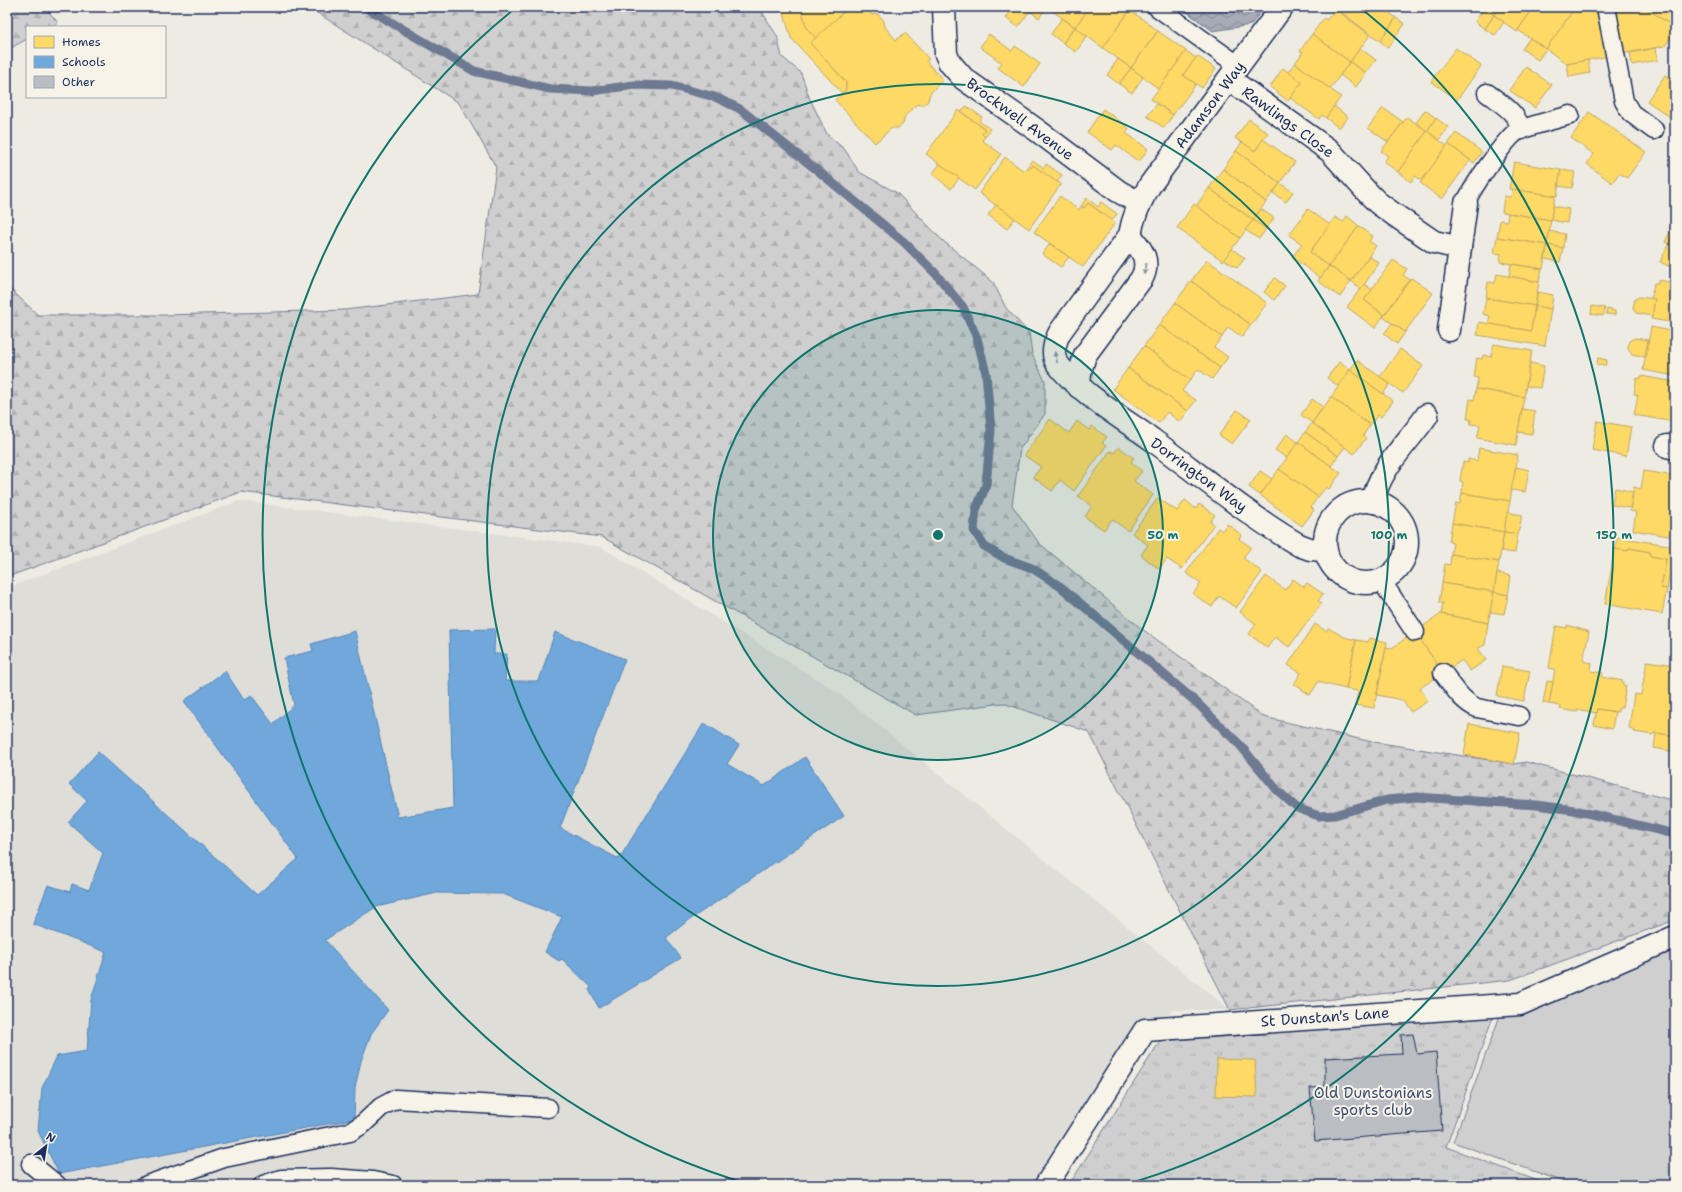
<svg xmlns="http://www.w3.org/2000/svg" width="1682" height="1192" font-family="'Shantell Sans',sans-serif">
	<defs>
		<pattern id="forest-firs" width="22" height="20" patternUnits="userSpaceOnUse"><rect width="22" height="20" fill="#cfcfcf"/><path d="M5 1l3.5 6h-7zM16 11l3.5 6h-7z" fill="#b1b2b4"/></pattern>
		<pattern id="park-tufts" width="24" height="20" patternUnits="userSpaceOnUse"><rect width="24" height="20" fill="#cfcfcf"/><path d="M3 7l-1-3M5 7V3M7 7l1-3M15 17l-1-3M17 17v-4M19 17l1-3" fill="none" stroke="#b1b2b4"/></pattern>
		<pattern id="water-waves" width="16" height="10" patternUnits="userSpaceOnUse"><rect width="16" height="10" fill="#a6abb5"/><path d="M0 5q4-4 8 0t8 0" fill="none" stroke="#868c96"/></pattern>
	</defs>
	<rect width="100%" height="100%" fill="#eeebe2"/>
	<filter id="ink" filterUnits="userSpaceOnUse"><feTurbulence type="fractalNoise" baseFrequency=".025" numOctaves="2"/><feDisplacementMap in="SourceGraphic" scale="8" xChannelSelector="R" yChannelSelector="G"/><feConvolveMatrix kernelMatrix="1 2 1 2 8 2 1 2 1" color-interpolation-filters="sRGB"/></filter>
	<g filter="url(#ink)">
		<path fill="#deddd8" d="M239,501L601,547L836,691L1230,1010H1172L1056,1185H7V588Z"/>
		<g fill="url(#forest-firs)" stroke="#757f96">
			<path d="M7,7H45L58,23L50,27H27V39L7,50Z"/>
			<path d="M308,7H759L777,36L782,57L801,73L809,97L827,134L845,150L859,172L897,193L942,240L993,282L1006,308L1029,333L1032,354L1045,381V414L1020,449L1012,505L1039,543L1142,629L1264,717L1368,741L1514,764L1526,762L1675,801V920L1510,980L1230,1010L1089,732L1003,703L916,715L602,537L241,492L7,577V286L38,315H165L345,310L478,294L496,167L459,103Z"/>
		</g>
		<path fill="url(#park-tufts)" stroke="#757f96" d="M1495,1011L1446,1147L1549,1185H1069L1167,1030Z"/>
		<path fill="#cfcfcf" stroke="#757f96" d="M1675,946V1185H1572L1453,1142L1501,1013Z"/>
		<path fill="url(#water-waves)" stroke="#6e7992" d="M1180,7H1216L1218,9L1230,7H1264L1251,25L1213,31Z"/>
		<g fill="#ffd966" stroke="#bba664">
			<path d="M782,7H801L807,29L816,38L810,43L846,82V90L842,93L791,38Z"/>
			<path d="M801,7H849L816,38L807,29Z"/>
			<path d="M849,7H865L872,15L877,14L880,16L884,21L885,27L896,40L905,33L929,59L926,61L943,80L930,93L928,101L923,105L917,104L905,116L903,124L898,128H892L875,143L835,100L846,90V82L810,43Z"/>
			<path d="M1014,7H1025L1030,11L1018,27L1006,18Z"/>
			<path d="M1025,7H1047L1039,18Z"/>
			<path d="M1047,7H1090L1075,27Z"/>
			<path d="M1090,7H1126L1130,10L1103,48L1075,27Z"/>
			<path d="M1334,7H1382L1396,18L1380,41Z"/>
			<path d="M1482,7H1499L1494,15Z"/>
			<path d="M1499,7H1534L1517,32L1494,15Z"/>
			<path d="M1534,7H1576L1546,49L1518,30Z"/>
			<path d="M1604,7L1615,55L1567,64L1546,49L1574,9L1578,12Z"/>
			<path d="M1606,7H1645L1675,28V32L1665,46L1615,55Z"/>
			<path d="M1645,7H1675V28Z"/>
			<path d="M1484,8L1494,15L1485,29L1475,22Z"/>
			<path d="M1335,9L1370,35L1350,62L1312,34L1324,18L1327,20Z"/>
			<path d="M1130,10L1158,31L1131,68L1103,48Z"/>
			<path d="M1494,15L1504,22L1495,35L1485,29Z"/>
			<path d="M1062,18L1075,27L1063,43L1051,34Z"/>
			<path d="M1396,18L1405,24L1388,48L1380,41Z"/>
			<path d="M1075,27L1087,36L1076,52L1063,43Z"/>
			<path d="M1158,31L1186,51L1159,89L1131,68Z"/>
			<path d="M989,34L1012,51L1015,46L1040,64L1024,87L998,68L1002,63L980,47Z"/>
			<path d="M1312,34L1350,62L1330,89L1295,63L1303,52L1300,51Z"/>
			<path d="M1530,38L1546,49L1538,60L1522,49Z"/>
			<path d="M1360,48L1376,60L1366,73L1350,62Z"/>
			<path d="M1456,48L1481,66L1457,100L1431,81Z"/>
			<path d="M1656,48L1658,60L1632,65L1630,53Z"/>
			<path d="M1186,51L1196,58L1183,75L1196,84L1173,115L1151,99Z"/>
			<path d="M1197,56L1216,69L1202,88L1183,75Z"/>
			<path d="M1118,59L1131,68L1119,84L1107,75Z"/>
			<path d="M1588,60L1590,73L1569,77L1567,64Z"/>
			<path d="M1350,62L1366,73L1356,87L1340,75Z"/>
			<path d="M1295,63L1341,97L1326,118L1322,115L1319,119L1290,98L1302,82L1288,72Z"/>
			<path d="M1526,67L1552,85L1535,108L1509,90Z"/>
			<path d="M1131,68L1143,77L1132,93L1119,84Z"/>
			<path d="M1283,68L1302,82L1288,101L1270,87Z"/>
			<path d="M1665,75L1675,82V109L1670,117L1647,101Z"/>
			<path d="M1157,104L1173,115L1164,128L1147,116Z"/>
			<path d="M966,106L982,117L979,121L990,129L985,137L982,134L985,129L961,112Z"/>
			<path d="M1334,106L1348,117L1339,128L1326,118Z"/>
			<path d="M1383,108L1403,122L1388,142L1368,128Z"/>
			<path d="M1103,109L1129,128L1126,133L1148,149L1139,162L1116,145L1112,150L1087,132Z"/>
			<path d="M958,110L985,129L982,134L985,137L982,140L1001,154L975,190L926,154Z"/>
			<path d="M1425,110L1436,118L1427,131L1416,123Z"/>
			<path d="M1589,112L1646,152L1627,178L1619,173L1612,183L1587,164L1594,154L1571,138Z"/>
			<path d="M1407,117L1427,131L1398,172L1384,162L1388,156L1381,151Z"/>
			<path d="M1436,118L1448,127L1439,140L1427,131Z"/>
			<path d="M1249,119L1268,133L1255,151L1235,138Z"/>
			<path d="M1427,131L1447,146L1422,181L1415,176L1411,182L1398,172Z"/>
			<path d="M1456,133L1482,152L1474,163L1448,144Z"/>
			<path d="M1263,139L1295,162L1280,183L1236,151L1242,142L1255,151Z"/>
			<path d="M1448,144L1470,160L1442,199L1420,183Z"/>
			<path d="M1236,151L1280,183L1266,202L1223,169Z"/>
			<path d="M1005,157L1024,171L1027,167L1030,169L1033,165L1061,184L1029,229L979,193Z"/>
			<path d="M1032,160L1044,168L1046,164L1062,175L1057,182L1033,165L1030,169L1027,167Z"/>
			<path d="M1514,162L1561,170L1557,196L1509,189Z"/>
			<path d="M940,164L959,178L951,189L932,174Z"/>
			<path d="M1223,169L1266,202L1253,220L1209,188Z"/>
			<path d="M1561,170L1575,172L1572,188L1558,186Z"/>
			<path d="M1280,183L1293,192L1286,202L1273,193Z"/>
			<path d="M1209,188L1253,220L1240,238L1196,206Z"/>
			<path d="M1512,189L1555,196L1551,220L1502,212L1504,196L1511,197Z"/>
			<path d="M1060,196L1079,210L1081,206L1084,208L1088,203L1115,223L1083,267L1034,232Z"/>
			<path d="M1087,198L1098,207L1101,202L1117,214L1112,220L1088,203L1084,208L1081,206Z"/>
			<path d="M1194,204L1240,238L1223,261L1177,228Z"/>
			<path d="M996,205L1015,218L1007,229L988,215Z"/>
			<path d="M1553,206L1569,209L1567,223L1551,220Z"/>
			<path d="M1261,209L1274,218L1266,229L1253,220Z"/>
			<path d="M1308,209L1330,225L1310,252L1329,266L1320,278L1292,257L1302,244L1289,235Z"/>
			<path d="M1508,213L1551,220L1547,245L1497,237L1500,220L1507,221Z"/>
			<path d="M1347,216L1359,226L1329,266L1310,252L1335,217L1343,222Z"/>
			<path d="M1253,220L1266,229L1259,239L1245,230Z"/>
			<path d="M1359,226L1373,236L1369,241L1376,246L1351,281L1329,266Z"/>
			<path d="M1673,226L1675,227V230L1669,244L1665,242Z"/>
			<path d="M1675,230V269L1660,262Z"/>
			<path d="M1549,231L1565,234L1563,248L1547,245Z"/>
			<path d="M1497,237L1547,245L1543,269L1500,262L1501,254L1494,253Z"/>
			<path d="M1050,244L1069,257L1061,267L1042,254Z"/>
			<path d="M1547,245L1563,248L1560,262L1545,259Z"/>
			<path d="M1232,249L1245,258L1237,268L1224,259Z"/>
			<path d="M1369,256L1379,263L1361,289L1351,281Z"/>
			<path d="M1207,260L1267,303L1251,325L1191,281Z"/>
			<path d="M1393,260L1407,269L1403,275L1410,280L1384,315L1364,300Z"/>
			<path d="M1511,264L1542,269L1539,282L1509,276Z"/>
			<path d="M1329,266L1351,281L1340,297L1318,281Z"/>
			<path d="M1497,274L1539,282L1535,306L1486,298L1488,282L1495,283Z"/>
			<path d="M1275,278L1285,286L1274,300L1264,292Z"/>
			<path d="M1411,278L1433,293L1405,332L1383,317Z"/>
			<path d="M1658,280L1675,283V323L1651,319L1655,299H1651L1654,283H1658Z"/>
			<path d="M1191,281L1251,325L1242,337L1228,327L1222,337L1175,303Z"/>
			<path d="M1364,284L1372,290L1364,300L1384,315L1375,328L1347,307Z"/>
			<path d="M1538,292L1553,295L1551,309L1535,306Z"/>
			<path d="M1639,297L1655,299L1652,316L1636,313L1633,308L1635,299Z"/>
			<path d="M1486,298L1535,306L1531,331L1488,324L1490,316L1483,314Z"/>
			<path d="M1175,303L1222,337L1214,347L1228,357L1220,368L1159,325Z"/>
			<path d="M1535,306L1551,309L1545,346L1477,335L1479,322L1531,331Z"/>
			<path d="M1592,306L1605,308L1603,316L1591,314Z"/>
			<path d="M1607,309L1615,311V315L1606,314Z"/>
			<path d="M1392,323L1405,332L1397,344L1384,334Z"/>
			<path d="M1159,325L1220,368L1212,379L1198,369L1190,380L1144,346Z"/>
			<path d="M1651,327L1675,332V376L1643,370Z"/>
			<path d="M1635,338L1648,340L1645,357L1632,354L1628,348L1629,341Z"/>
			<path d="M1494,344L1532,351L1524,397L1476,389L1478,378L1474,377L1477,358L1482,359L1483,355L1491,357Z"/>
			<path d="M1144,346L1190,380L1182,391L1196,400L1188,411L1128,368Z"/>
			<path d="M1400,349L1423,366L1403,393L1380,377Z"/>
			<path d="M1598,358L1607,360L1605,366L1597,365Z"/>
			<path d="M1357,360L1390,384L1383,394L1350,370Z"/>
			<path d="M1339,362L1350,370L1338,386L1327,378Z"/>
			<path d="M1530,363L1544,366L1540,388L1526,386Z"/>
			<path d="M1128,368L1188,411L1180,422L1167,412L1159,423L1113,389Z"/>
			<path d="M1350,370L1393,401L1381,417L1378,415L1370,425L1331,397Z"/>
			<path d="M1641,376L1675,382V422L1634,415L1638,395L1634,394L1637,378L1640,379Z"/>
			<path d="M1476,389L1524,397L1516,445L1477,438L1480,425L1470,424L1471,419H1467L1470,399L1474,400Z"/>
			<path d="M1331,397L1370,425L1363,436L1366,438L1354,454L1312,423Z"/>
			<path d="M1312,399L1323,407L1312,423L1301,415Z"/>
			<path d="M1522,409L1535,411L1532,434L1518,432Z"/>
			<path d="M1237,410L1251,419L1232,444L1219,435Z"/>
			<path d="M1050,419L1069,433L1077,421L1089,430L1092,426L1107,437L1102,443L1106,446L1074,491L1060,480L1052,491L1033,477L1041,467L1024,455Z"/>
			<path d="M1597,421L1631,427L1626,456L1592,450Z"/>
			<path d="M1312,423L1345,447L1338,456L1305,432Z"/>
			<path d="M1305,432L1338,456L1331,466L1298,442Z"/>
			<path d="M1287,434L1298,442L1287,458L1275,450Z"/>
			<path d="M1298,442L1341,473L1329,489L1326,487L1318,497L1279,469Z"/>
			<path d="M1119,447L1134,458L1131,462L1142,471L1134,481L1153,495L1128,531L1112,519L1104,530L1085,517L1092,506L1078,496L1110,451L1114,453Z"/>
			<path d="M1479,448L1518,455L1510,501L1462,493L1463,482L1460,481L1463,462L1468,463V459L1477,461Z"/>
			<path d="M1516,467L1529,470L1525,492L1511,490Z"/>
			<path d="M1279,469L1318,497L1311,507L1314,510L1302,526L1260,495Z"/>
			<path d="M1260,471L1272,479L1260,495L1249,487Z"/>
			<path d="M1644,471L1675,476V537L1633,530L1636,512L1630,511L1634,487L1641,489Z"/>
			<path d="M1615,488L1633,492L1630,508L1612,505Z"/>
			<path d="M1462,493L1510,501L1504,532L1452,523L1456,503L1460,504Z"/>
			<path d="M1158,498L1177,511L1185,500L1196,509L1199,504L1215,515L1210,522L1214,524L1182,569L1167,559L1159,569L1141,555L1148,545L1132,533Z"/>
			<path d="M1507,512L1522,515L1518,534L1504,532Z"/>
			<path d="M1452,523L1504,532L1499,562L1451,554L1453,543L1449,542Z"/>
			<path d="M1227,524L1242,535L1239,539L1251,547L1243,558L1262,572L1236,608L1219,596L1212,607L1193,594L1201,583L1186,573L1218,528L1222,531Z"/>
			<path d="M1504,532L1518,534L1515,553L1501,551Z"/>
			<path d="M1617,537L1674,546L1667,589L1661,588L1666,559L1650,556V552L1629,548L1628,551L1615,549Z"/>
			<path d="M1629,548L1650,552V556L1666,559L1661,588L1667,589L1662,614L1605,604L1615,549L1628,551Z"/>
			<path d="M1451,554L1499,562L1494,592L1442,583L1445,564L1450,565Z"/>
			<path d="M1497,573L1511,576L1508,595L1494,592Z"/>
			<path d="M1266,576L1285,590L1293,579L1304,587L1307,583L1323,594L1318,601L1322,603L1289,647L1275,637L1267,648L1249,634L1256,624L1240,612Z"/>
			<path d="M1442,583L1494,592L1488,623L1441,614L1443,603H1439Z"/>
			<path d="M1494,592L1508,595L1504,614L1490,612Z"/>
			<path d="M1441,614L1488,623L1485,645L1478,648L1486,660L1470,671L1462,660L1443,673L1415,632Z"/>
			<path d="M1315,624L1326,631L1328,628L1344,637L1356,640L1346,689L1325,684L1319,681L1310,695L1294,684L1301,673L1288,665Z"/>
			<path d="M1567,625L1589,632L1583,661L1592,663L1591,671L1603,673L1602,677L1623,681V685L1626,686L1622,708H1618V712L1597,709L1596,713L1577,709V712L1560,709L1561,706L1549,704L1555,669L1549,668L1556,626L1567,628Z"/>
			<path d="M1415,632L1443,673L1420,688L1428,701L1411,712L1402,700L1377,695L1386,647L1392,648Z"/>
			<path d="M1369,638L1387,642L1374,708L1355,705L1358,691L1346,689L1356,640L1368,642Z"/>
			<path d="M1647,661L1675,665V736L1656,733H1654L1653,735L1634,732V729L1629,728L1634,694L1641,695Z"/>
			<path d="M1502,666L1530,671L1524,701L1497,696Z"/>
			<path d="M1547,681L1553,682L1549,704L1543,703Z"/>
			<path d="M1597,709L1615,712L1612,729L1594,725Z"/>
			<path d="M1469,724L1520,733L1514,764L1464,755Z"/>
			<path d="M1656,733L1675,736V752L1654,748Z"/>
			<path d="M1217,1059L1255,1060L1257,1097L1216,1096Z"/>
		</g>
		<path fill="#6fa8dc" stroke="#5684b6" d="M495,629L494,654H507L505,681H539L555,632L625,659L560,828L619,859L704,723L739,745L727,764L764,786L805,757L844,816L685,923L666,938L681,958L599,1008L589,990L591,987L562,959L559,961L545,952L562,917L503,894L437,893L376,907L325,940L388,1010L371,1034L361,1061L355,1088L354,1119L59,1174L38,1131L42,1088L57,1056L87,1051L91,1000L106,952L33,924L48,885L70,892L72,884L89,890L103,853L68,822L87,801L69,784L98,752L257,895L298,859L184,701L225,671L244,700L251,695L273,724L294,705L284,658L313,651L311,644L355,631L398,817L453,808L449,630Z"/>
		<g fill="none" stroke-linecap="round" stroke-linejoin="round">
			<path stroke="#6e7992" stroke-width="9" d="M365,7L474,71L550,89L592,91L634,85L672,86L715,97L740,109L817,170L904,242L936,274L963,307L977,338L986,373L991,430L986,485L976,510L974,530L984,546L1004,558L1032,568L1061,587L1196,702L1240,745L1277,790L1297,808L1319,816L1335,815L1387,800L1417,797L1536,805L1574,810L1675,834"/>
		</g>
		<path fill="#babdc2" stroke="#1b2f5e" d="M1413,1034L1417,1054L1436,1052L1442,1131L1315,1141L1310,1088L1325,1087V1058L1402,1054L1401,1035Z"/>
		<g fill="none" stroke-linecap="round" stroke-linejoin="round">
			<defs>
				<g id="service">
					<path d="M1157,7L1239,66"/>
					<path d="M1606,7L1624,101L1631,113L1654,130"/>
					<path d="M1487,93C1503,105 1515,111 1522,130"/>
					<path d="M1466,203C1469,191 1506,139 1516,132C1530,125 1555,120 1570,115"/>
					<path d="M1381,580L1415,632"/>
					<path d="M1443,673C1453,686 1461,701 1477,708L1519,716"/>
					<path d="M31,1164L57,1185"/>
					<path d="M147,1185L224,1158L350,1132L363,1124L381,1107L396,1099L548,1108"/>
					<path d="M263,1185L281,1179L331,1178L373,1181L393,1185"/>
				</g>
				<g id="minor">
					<path d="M1282,7L1150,185C1140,201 1133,216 1130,235L1060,332C1055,341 1051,354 1057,363C1078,392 1125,420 1154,441C1201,476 1249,516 1299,545L1310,549L1326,550"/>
					<path d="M944,8L946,54L950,63L964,79L1038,131L1118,191L1139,203"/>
					<path d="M1229,79L1330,151L1366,191L1378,203L1399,218L1434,242L1460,248"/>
					<path d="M1449,330L1466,203"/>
					<path d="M1079,387L1080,372L1085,355L1142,278C1151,260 1141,249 1130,235"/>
					<path d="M1667,446L1675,448"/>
					<circle cx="1366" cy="542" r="41"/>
					<path d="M1373,502C1379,468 1408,443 1427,415"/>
					<path d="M1046,1185L1145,1030L1520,1004L1675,937"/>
				</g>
			</defs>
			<use href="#service" stroke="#1b2f5e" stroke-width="21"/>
			<use href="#minor" stroke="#1b2f5e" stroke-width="25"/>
			<use href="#service" stroke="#f7f3e8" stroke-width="18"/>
			<use href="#minor" stroke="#f7f3e8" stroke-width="22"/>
		</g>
		<defs><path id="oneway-solid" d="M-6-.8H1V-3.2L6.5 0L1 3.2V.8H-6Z"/></defs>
		<g fill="#8991a3">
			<use href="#oneway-solid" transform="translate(1145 269) rotate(99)"/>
			<use href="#oneway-solid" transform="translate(1056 357) rotate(-103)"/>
		</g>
	</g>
	<circle cx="938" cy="535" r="225" fill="#0f766e" fill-opacity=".12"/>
	<g fill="none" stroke="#0f766e" stroke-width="2">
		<circle cx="938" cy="535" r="225"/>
		<circle cx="938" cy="535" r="451"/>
		<path d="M752 1185A676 676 0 0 1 513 10M1363 10A676 676 0 0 1 1124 1185"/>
	</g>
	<g text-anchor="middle" stroke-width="4" stroke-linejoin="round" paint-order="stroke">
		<g font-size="15" fill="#1b2f5e" stroke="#f7f3e8">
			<text transform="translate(1210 105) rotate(-53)" y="5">Adamson Way</text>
			<text transform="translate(1020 119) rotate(36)" y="5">Brockwell Avenue</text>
			<text transform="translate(1288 122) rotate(36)" y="5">Rawlings Close</text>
			<text transform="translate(1199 475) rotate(36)" y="5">Dorrington Way</text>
			<text transform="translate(1325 1017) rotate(-4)" y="5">St Dunstan's Lane</text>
		</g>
		<g font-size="15" fill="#3f4f75" stroke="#f7f3e8">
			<text x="1373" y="1098">Old Dunstonians<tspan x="1373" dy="17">sports club</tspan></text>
		</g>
	</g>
	<circle cx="938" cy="535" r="6" fill="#0f766e" stroke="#f7f3e8" stroke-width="2"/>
	<g font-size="12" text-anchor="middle" font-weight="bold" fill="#0f766e" stroke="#f7f3e8" stroke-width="4" stroke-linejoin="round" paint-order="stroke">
		<text x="1163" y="539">50 m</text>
		<text x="1389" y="539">100 m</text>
		<text x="1614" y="539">150 m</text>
	</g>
	<rect width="1682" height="1192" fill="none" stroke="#f7f3e8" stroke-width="24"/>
	<rect x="12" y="12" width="1658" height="1168" fill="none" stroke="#1b2f5e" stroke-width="1.5" filter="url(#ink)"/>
	<rect x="26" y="26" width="140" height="72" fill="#f7f3e8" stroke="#9fa5b1"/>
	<rect x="34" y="36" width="20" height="12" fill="#ffd966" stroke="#9fa5b1"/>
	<text x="62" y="46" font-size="12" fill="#1b2f5e">Homes</text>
	<rect x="34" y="56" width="20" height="12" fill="#6fa8dc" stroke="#9fa5b1"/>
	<text x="62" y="66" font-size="12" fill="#1b2f5e">Schools</text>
	<rect x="34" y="76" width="20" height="12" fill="#babdc2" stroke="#9fa5b1"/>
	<text x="62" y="86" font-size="12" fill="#1b2f5e">Other</text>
	<g transform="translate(46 1146) rotate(30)" stroke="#f7f3e8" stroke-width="3" paint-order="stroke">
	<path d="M0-3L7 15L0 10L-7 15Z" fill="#1b2f5e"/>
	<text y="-6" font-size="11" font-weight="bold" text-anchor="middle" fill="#1b2f5e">N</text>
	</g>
</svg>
